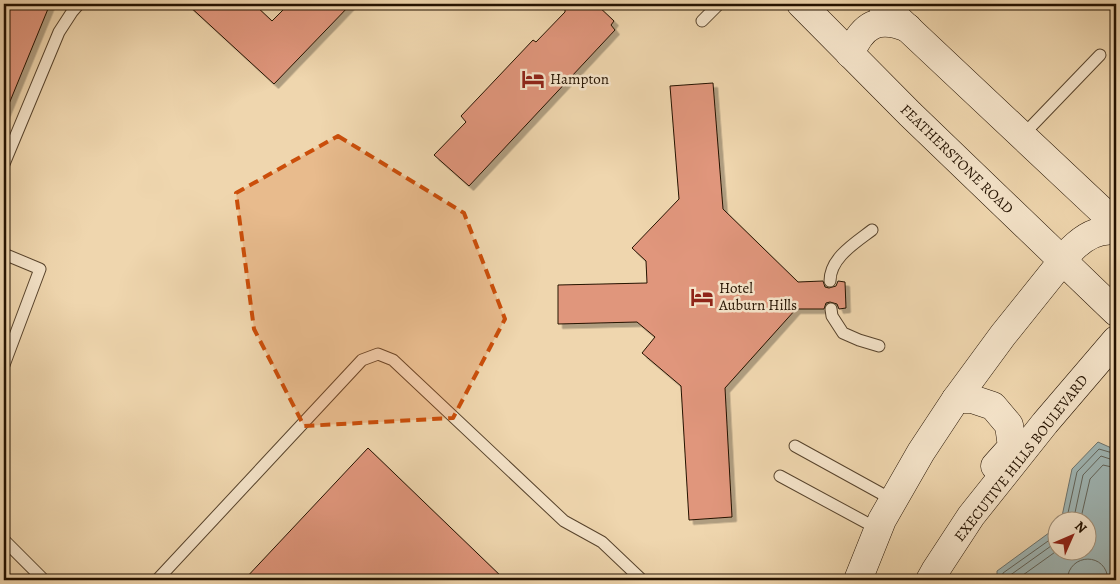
<svg xmlns="http://www.w3.org/2000/svg" width="1120" height="584" font-family="Alegreya,serif">
	<defs>
		<filter id="shadow"><feDropShadow dx="4.5" dy="4.5" stdDeviation="0" flood-color="#0004"/></filter>
	</defs>
	<rect width="100%" height="100%" fill="#efd6ae"/>
	<filter id="stains"><feTurbulence type="fractalNoise" baseFrequency=".004" numOctaves="4"/><feColorMatrix values="0 0 0 0 .2 0 0 0 0 .09 0 0 0 0 .02 0 0 0 .5 -.17"/></filter>
	<radialGradient id="worn" r=".72"><stop offset=".6" stop-color="#630" stop-opacity="0"/><stop offset="1" stop-color="#630" stop-opacity=".3"/></radialGradient>
	<path fill="#9fb6b5" stroke="#6e746d" d="M1098,442L1116,450V580H1090L1088,577L1082,580H997V571L1057,527L1058,552H1088V522L1061,521L1072,469Z"/>
	<g fill="none" stroke-linecap="round" stroke-linejoin="round">
		<g stroke="#62645a" stroke-width="1">
			<path d="M1066,522L1077,472L1099,449L1116,454"/>
			<path d="M1073,522L1083,475L1101,456L1116,461"/>
			<path d="M1080,522L1090,479L1103,465L1116,468"/>
			<path d="M1002,580L1003,573L1058,534"/>
			<path d="M1008,580L1009,576L1058,541"/>
			<path d="M1016,580L1058,550"/>
			<path d="M1067,580C1069,552 1107,552 1108,580"/>
		</g>
	</g>
	<g fill="#e0967b" stroke="#241200" filter="url(#shadow)">
		<path d="M4,4H50L4,116Z"/>
		<path d="M187,4H254L272,21L289,4H351L274,84Z"/>
		<path d="M565,4H596L614,21L611,25L615,30L469,186L434,155L466,122L461,116L533,40L536,42L565,12Z"/>
		<path d="M713,83L723,209L798,282L823,281L825,287L829,288L836,286L838,281L845,282L846,308L839,309L837,304L830,302L826,303L824,309H796L725,388L732,517L689,520L681,386L642,353L655,337L637,322L558,324V285L647,283L646,261L632,248L679,199L670,86Z"/>
		<path d="M368,448L505,580H244Z"/>
	</g>
	<g fill="none" stroke-linecap="round" stroke-linejoin="round">
		<defs>
			<g id="lane">
				<path d="M702,21L719,4"/>
				<path d="M1022,136L1100,55"/>
				<path d="M4,164L59,32L72,12L79,4"/>
				<path d="M4,254L40,269L4,365"/>
				<path d="M830,281C830,258 855,243 872,230"/>
				<path d="M831,309L832,316L843,333L859,340L879,346"/>
				<path d="M795,446L893,500"/>
				<path d="M780,476L878,529"/>
				<path d="M4,540L44,580"/>
				<path d="M157,580L362,360L378,354L393,360L564,521L602,542L642,580"/>
			</g>
			<g id="secondary">
				<path d="M801,4L910,114L1116,312"/>
				<path d="M882,4L1116,224"/>
				<path d="M850,54C863,24 878,16 908,28"/>
				<path d="M956,399H972L993,406L1009,425L1012,447L995,466"/>
				<path d="M858,580L882,520L921,452L956,399L1003,335L1072,249C1084,237 1098,228 1116,231"/>
				<path d="M930,580L935,571L971,516L1045,423L1116,340"/>
			</g>
		</defs>
		<use href="#lane" stroke="#57432c" stroke-width="13"/>
		<use href="#secondary" stroke="#241200" stroke-width="29"/>
		<use href="#lane" stroke="#f5e4ca" stroke-width="11"/>
		<use href="#secondary" stroke="#f5e4ca" stroke-width="28"/>
	</g>
	<path fill="#cb4e0a" fill-opacity="0.2" stroke="#cb4e0a" stroke-width="4" stroke-dasharray="10 6" stroke-linejoin="round" d="M338,136L464,213L505,319L453,418L304,426L254,329L236,193Z"/>
	<defs>
		<symbol id="hotel-bare" viewBox="-9 -9 18 18"><path d="M-6-4.5h1.5V1H6V5H4.5V3h-9V5H-6ZM-4 0a1.8 1.8 0 1 1 3.6 0ZM.5 0V-2.5h3Q6-2.5 6 0Z" fill="#8f2418" stroke="#f5e4ca" stroke-width="2.5" paint-order="stroke"/></symbol>
	</defs>
	<g fill-rule="evenodd">
		<use href="#hotel-bare" x="517" y="63" width="32" height="32"/>
		<use href="#hotel-bare" x="686" y="281" width="32" height="32"/>
	</g>
	<g text-anchor="middle" stroke-width="5" stroke-linejoin="round" paint-order="stroke">
		<g font-size="15" fill="#241200" stroke="#f5e4ca" text-anchor="start">
			<text x="550" y="84">Hampton</text>
			<text x="719" y="293">Hotel<tspan x="719" dy="17">Auburn Hills</tspan></text>
		</g>
		<g font-size="15" fill="#241200" stroke="#f5e4ca">
			<text transform="translate(957 159) rotate(44)" y="5">FEATHERSTONE ROAD</text>
			<text transform="translate(1021 458) rotate(-52)" y="5">EXECUTIVE HILLS BOULEVARD</text>
		</g>
	</g>
	<rect width="1120" height="584" fill="none" stroke="#efd6ae" stroke-width="20"/>
	<rect x="5" y="5" width="1110" height="574" fill="none" stroke="#241200" stroke-width="2.5"/>
	<rect x="10" y="10" width="1100" height="564" fill="none" stroke="#241200"/>
	<g transform="translate(1072 536) rotate(45)"><circle r="24" fill="#f5e4ca" stroke="#a19079"/>
	<path d="M0-4L9 19L0 12L-9 19Z" fill="#8f2418"/>
	<text y="-8" font-size="14" font-weight="bold" text-anchor="middle" fill="#241200">N</text>
	</g>
	<rect width="100%" height="100%" filter="url(#stains)"/>
	<rect width="100%" height="100%" fill="url(#worn)"/>
</svg>
